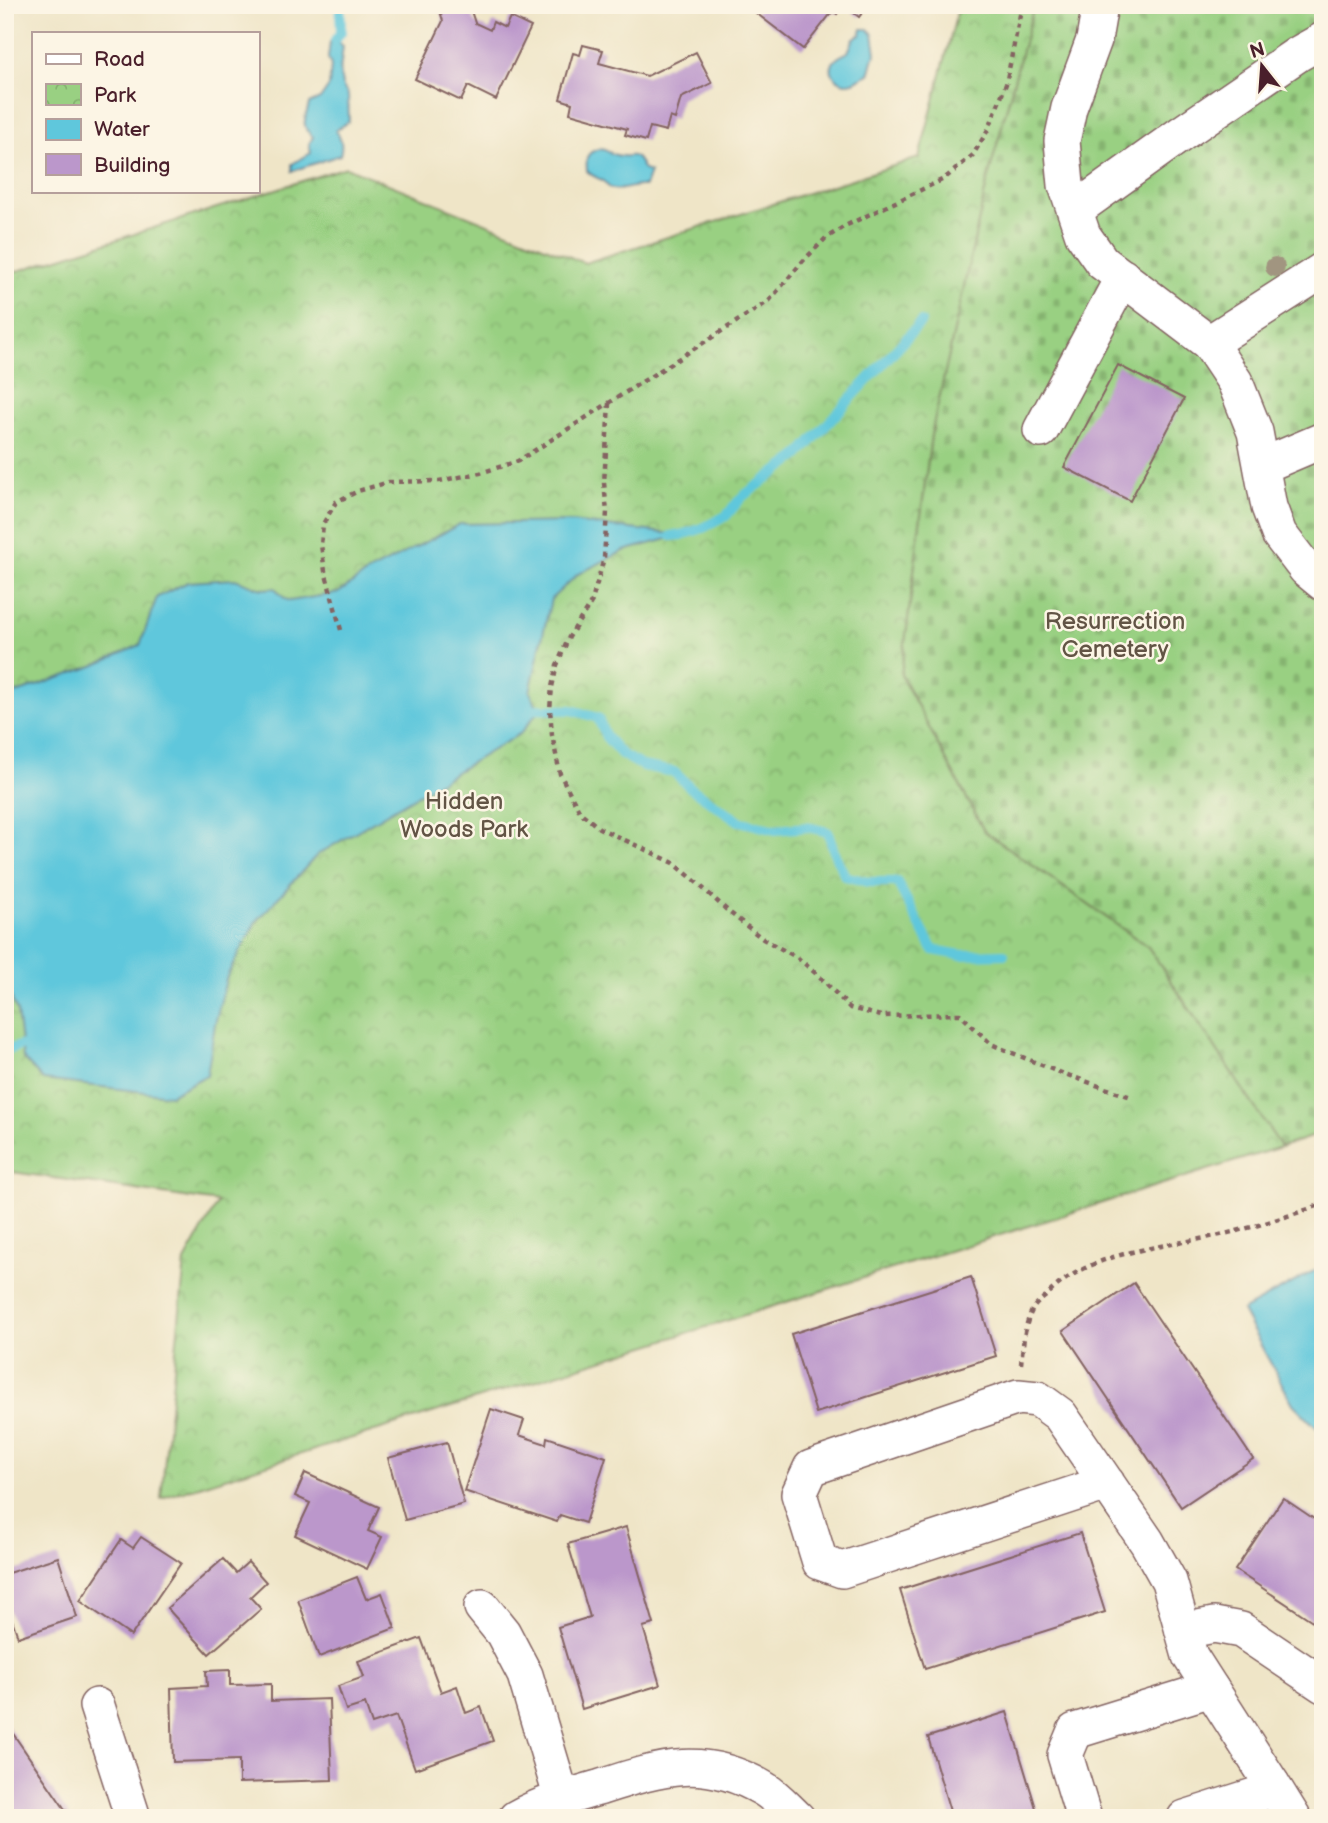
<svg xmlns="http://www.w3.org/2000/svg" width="1328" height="1823" font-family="'Balsamiq Sans',sans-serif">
	<defs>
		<pattern id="cemetery-stones" width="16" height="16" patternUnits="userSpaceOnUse" patternTransform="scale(1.75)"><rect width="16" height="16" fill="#99d082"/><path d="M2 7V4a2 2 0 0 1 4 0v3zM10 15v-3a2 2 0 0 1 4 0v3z" fill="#85b270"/></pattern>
		<pattern id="park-crowns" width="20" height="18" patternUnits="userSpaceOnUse" patternTransform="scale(1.75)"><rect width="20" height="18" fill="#99d082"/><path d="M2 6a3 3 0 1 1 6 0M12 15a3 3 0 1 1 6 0" fill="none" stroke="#85b270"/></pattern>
	</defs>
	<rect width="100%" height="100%" fill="#fcf5e5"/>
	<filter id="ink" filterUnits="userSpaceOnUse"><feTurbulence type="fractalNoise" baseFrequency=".0143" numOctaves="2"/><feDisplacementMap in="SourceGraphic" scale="14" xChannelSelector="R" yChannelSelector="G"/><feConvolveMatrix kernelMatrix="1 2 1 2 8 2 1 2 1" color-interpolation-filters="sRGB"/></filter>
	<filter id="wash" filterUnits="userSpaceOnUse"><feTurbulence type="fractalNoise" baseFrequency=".00686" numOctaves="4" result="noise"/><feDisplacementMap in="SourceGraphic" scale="28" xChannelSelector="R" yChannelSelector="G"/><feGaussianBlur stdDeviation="1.57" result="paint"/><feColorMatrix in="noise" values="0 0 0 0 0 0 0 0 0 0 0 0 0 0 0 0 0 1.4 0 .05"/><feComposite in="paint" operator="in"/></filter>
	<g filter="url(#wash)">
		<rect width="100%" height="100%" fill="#efe5c7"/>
		<path fill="url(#cemetery-stones)" stroke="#727856" stroke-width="2" d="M1034,5H1323V1133L1281,1147L1148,947L984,831L901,675L931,435L988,178Z"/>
		<path fill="url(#park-crowns)" stroke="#727856" stroke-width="2" d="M959,5H1034L988,178L931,435L901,675L984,831L1148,947L1281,1147L161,1498L185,1261L218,1202L5,1171V275L346,167L585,263L919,158Z"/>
		<g fill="#5fc7dc" stroke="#547384" stroke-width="2">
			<path d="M862,29H868L873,34L876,53C872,60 872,67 869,74C864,76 858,80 853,82C841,86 827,75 833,63C836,57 843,55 848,52L854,38L860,35Z"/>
			<path d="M335,40L343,46L340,71L342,85L348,95L349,121L336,130C341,140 343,144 340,155L292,171V164L311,153L309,144L313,137C300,125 305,120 309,104L320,99L329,86L331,66L328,58L330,42Z"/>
			<path d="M599,149C607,149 608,153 616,155C633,160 632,147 644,170L650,172L645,186C634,184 621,193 610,188C607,186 605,182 602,180C596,177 593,177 587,171C586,158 585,153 599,149Z"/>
			<path d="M571,522L682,535L624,551L578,574L551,599L530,692L539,710L521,733L317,855L256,922L227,976L215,1024L207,1075L170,1095L43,1080L23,1058L17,1012L5,982V697L96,665L140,645L157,597L188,582L235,579L262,589L275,588L285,599L290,601L338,593L370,571L460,524Z"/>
			<path d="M1323,1266V1434L1293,1404L1242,1311Z"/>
		</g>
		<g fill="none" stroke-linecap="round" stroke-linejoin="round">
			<g stroke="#5fc7dc" stroke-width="10">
				<path d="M335,40L341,32L340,5"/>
				<path d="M671,536L682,535L703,528L726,516L742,497L798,456L921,322"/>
				<path d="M528,709L572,710L598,718L606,737L621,754L642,766L674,772L692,789L739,821L775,830L808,827L828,832L835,855L845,876L868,882H897L933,950L961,955L1004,954"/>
				<path d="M5,1051L32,1042"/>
			</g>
		</g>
		<g id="blocks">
			<g fill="#bb97cb">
				<path d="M432,5H469L475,23L490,30L493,22L505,28L510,17L531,27L496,100L468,86L461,101L415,79L443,21L439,8L433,10Z"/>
				<path d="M761,5H868L859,17L844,5L837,14L833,11L803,49L756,13Z"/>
				<path d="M583,45L603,50L599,63L647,76L696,52L712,83L681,98L675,119L670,117L666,131L650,127L646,141L625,135L627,129L570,113L572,103L560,99L573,53L580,55Z"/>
				<path d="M1118,365L1184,399L1130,501L1064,467Z"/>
				<path d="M971,1277L996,1356L816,1413L791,1334Z"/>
				<path d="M1134,1283L1253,1459L1181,1507L1063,1331Z"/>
				<path d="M491,1409L524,1420L519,1435L546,1444L547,1437L606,1457L585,1523L560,1515L557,1522L464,1491Z"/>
				<path d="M447,1442L464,1504L405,1520L388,1458Z"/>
				<path d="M305,1473L379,1507L368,1531L382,1537L367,1569L295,1535L310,1503L295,1496Z"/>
				<path d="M1283,1498L1323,1525V1628L1235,1570Z"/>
				<path d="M626,1527L654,1624L643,1627L660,1685L582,1709L558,1627L590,1617L568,1544Z"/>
				<path d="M1080,1533L1105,1612L925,1669L900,1590Z"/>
				<path d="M141,1537L181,1563L131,1636L80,1601L121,1540L133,1548Z"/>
				<path d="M58,1557L77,1617L18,1637L5,1599V1574Z"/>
				<path d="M223,1559L236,1573L248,1562L266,1582L250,1597L261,1609L209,1654L167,1608Z"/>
				<path d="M357,1577L366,1599L382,1593L395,1628L319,1657L298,1600Z"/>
				<path d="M421,1638L441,1692L457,1686L466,1713L481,1707L493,1741L415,1769L396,1716L372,1724L365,1704L346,1710L338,1686L364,1677L358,1661Z"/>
				<path d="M230,1670V1685L271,1684V1701L329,1699L332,1780L239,1783V1760L173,1762L171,1688L207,1686L206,1671Z"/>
				<path d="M1007,1712L1039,1818H952L928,1737Z"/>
				<path d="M5,1722L71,1818H5Z"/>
			</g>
		</g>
	</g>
	<g filter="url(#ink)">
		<use href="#blocks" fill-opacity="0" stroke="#846462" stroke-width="2"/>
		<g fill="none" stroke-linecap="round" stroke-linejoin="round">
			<defs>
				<g id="minor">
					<path d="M1100,5L1094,40L1069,108L1062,141L1066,185L1083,235L1102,262L1209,343L1235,382L1255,432L1269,507L1279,534L1306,569L1323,583"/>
					<path d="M1075,210L1181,134L1298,54L1323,40"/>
					<path d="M1209,343L1323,270"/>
					<path d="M1041,430L1123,277"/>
					<path d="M1262,466L1323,440"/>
					<path d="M1107,1483L842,1570L820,1562L799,1494L811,1468L1018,1397L1038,1399L1060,1415L1147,1542L1169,1581L1190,1656L1272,1784"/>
					<path d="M482,1607L503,1633L525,1675L562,1799"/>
					<path d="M1183,1631L1214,1625L1241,1630L1323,1685"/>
					<path d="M97,1706L133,1818"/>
					<path d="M516,1818C541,1804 571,1796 598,1788C660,1768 703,1753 764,1789C776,1796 787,1809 797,1818"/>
					<path d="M1084,1818L1065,1755L1075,1731L1211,1689"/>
					<path d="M1185,1818L1257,1795L1272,1784L1293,1818"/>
				</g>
			</defs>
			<use href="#minor" stroke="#846462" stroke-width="38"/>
			<g stroke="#846462" stroke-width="4.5" stroke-dasharray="5 5" stroke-linecap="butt">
				<path d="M609,403L604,483L607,512L604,558L592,601L569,637L557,665L552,687L550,709L552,735L560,774L580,812L599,828L674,863L694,880L729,912L763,939L798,958L821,978L850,1008L881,1016L960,1014L991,1044L1056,1071L1131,1097"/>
				<path d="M341,630L325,571L321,545L323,524L336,502L358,491L389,482L439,481L480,473L518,461L769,301L803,261L826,238L845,226L944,179L973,155L989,128L1006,84L1022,5"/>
				<path d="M1021,1364C1023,1346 1024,1323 1034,1307C1037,1303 1042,1299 1046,1296C1090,1250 1161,1248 1220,1235C1255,1227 1289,1216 1323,1204"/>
			</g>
			<use href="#minor" stroke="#fff" stroke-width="35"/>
		</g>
		<circle fill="#a19580" cx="1275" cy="267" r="10"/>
	</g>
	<g text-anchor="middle" stroke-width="5" stroke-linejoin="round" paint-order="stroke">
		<g font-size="24" fill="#625445" stroke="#fcf5e5">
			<text x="1115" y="629">Resurrection<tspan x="1115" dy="28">Cemetery</tspan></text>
			<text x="464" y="809">Hidden<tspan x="464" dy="28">Woods Park</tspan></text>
		</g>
	</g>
	<rect width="1328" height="1823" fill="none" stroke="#fcf5e5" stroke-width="28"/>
	<rect x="32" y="32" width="228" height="161" fill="#fcf5e5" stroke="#b59f9b" stroke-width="2"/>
	<rect x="46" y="54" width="35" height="10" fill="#ffffff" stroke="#b59f9b" stroke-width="2"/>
	<text x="94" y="66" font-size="21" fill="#4a1f2b">Road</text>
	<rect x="46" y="84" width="35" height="21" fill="url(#park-crowns)" stroke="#b59f9b" stroke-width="2"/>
	<text x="94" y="102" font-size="21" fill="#4a1f2b">Park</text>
	<rect x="46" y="119" width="35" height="21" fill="#5fc7dc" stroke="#b59f9b" stroke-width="2"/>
	<text x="94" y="136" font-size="21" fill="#4a1f2b">Water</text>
	<rect x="46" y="154" width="35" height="21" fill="#bb97cb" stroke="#b59f9b" stroke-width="2"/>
	<text x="94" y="172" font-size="21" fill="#4a1f2b">Building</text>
	<g transform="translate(1262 66) rotate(343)" stroke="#fcf5e5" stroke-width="5" paint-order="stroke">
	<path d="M0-5L12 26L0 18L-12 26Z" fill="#4a1f2b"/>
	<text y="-10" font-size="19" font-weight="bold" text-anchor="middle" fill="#4a1f2b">N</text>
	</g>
</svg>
